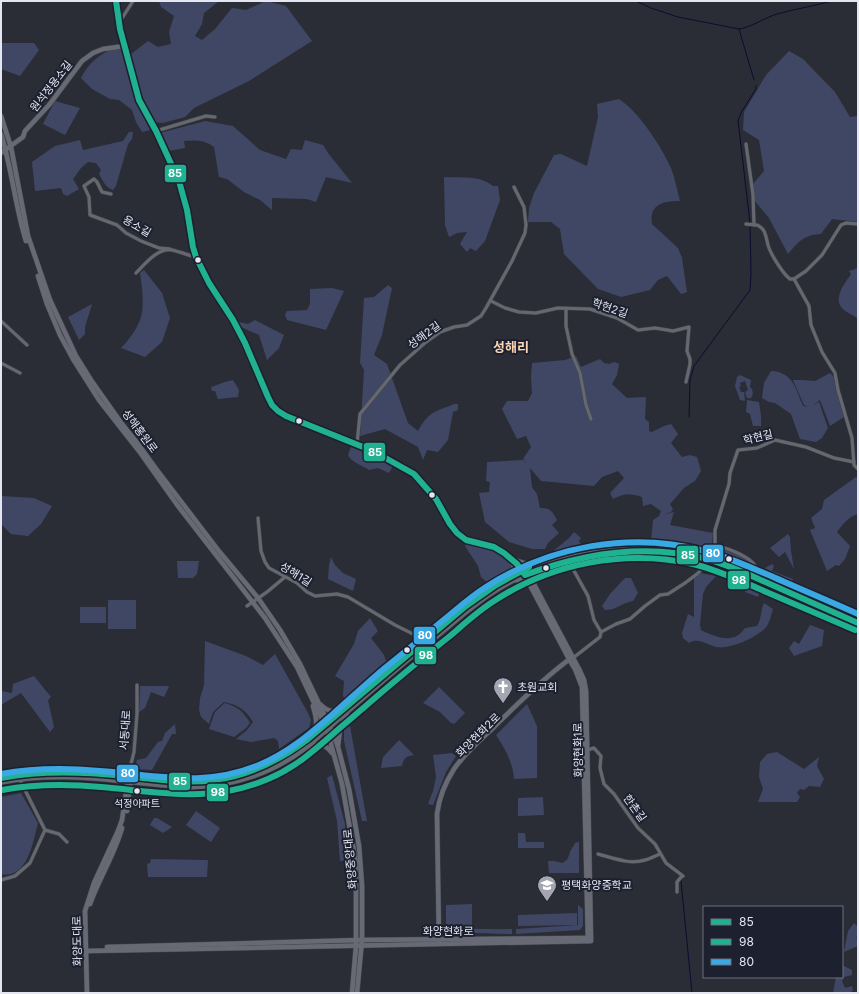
<svg xmlns="http://www.w3.org/2000/svg" width="859" height="994" font-family="Inter,'Noto Sans KR',sans-serif">
	<rect width="100%" height="100%" fill="#2a2d35"/>
	<g fill="#404764">
		<path d="M159,1H219L204,13L202,24L195,36L202,40L215,29L232,8L246,10L266,1L286,6L312,41L249,81L194,108L185,117L163,123L153,122L139,88L131,54L148,41L158,47L171,44L169,32L174,16L161,7Z"/>
		<path d="M1,43H34L39,50L20,76L1,69Z"/>
		<path d="M113,49L121,50L128,66L137,103L150,130L142,132L136,122L132,110L119,100L110,99L92,89L81,78C88,64 99,54 113,49Z"/>
		<path d="M789,51L803,59L835,92L850,117L858,116V222L832,219L821,234C804,235 799,241 788,254L769,218L754,200L753,184L764,171L759,140L743,130L744,112L766,75Z"/>
		<path d="M619,99C639,112 661,146 671,168C675,178 677,190 680,201C663,201 649,204 652,224L678,248L682,258L687,292L681,294L667,276L658,280L650,290L621,297L598,289L564,254L560,229L551,222H528L529,208L534,193L554,155L561,154L587,166L598,117L597,104Z"/>
		<path d="M55,101L80,108L65,135L43,124Z"/>
		<path d="M205,121L233,126L260,150L286,159L291,149L302,150L305,140L323,145L328,153L352,183L326,177L316,202L307,199L272,198V210L260,200L244,192L227,179L219,177L214,147C205,140 195,140 184,141L185,148L168,151L160,133Z"/>
		<path d="M129,132H133L132,139L128,144L116,186L113,190C105,187 103,181 99,174L101,170L96,163L88,162L81,168L73,179L79,189L67,196L63,194L61,188L35,191L32,162L55,146L80,140L83,150L123,141Z"/>
		<path d="M444,177C460,178 480,175 493,186H498L500,200L485,241L476,251L470,248L467,252L460,244L467,232L457,233L449,237L445,225Z"/>
		<path d="M858,268V319C854,315 846,313 842,308C833,298 845,283 851,274L849,271Z"/>
		<path d="M144,270L162,293L170,318L162,342L145,357L121,348C129,340 136,330 140,320C145,307 142,287 140,273Z"/>
		<path d="M388,285L392,288L382,335L374,355L387,364L408,423L418,431C429,411 435,412 454,404H458V410L453,412L448,440L438,452L427,450L423,460L418,447L385,429L360,436L364,370L360,363L364,298L374,297Z"/>
		<path d="M332,288L344,291L326,330L287,320L285,315L287,311L307,310L310,304V289Z"/>
		<path d="M92,304L85,327V334L79,340L68,317Z"/>
		<path d="M255,320L284,335L279,348L267,360L259,335L241,327L238,322L248,324Z"/>
		<path d="M576,356L581,367L600,359L604,363L609,364L614,362L619,364L617,375L612,384L627,398L646,397L645,419L649,422V431L652,432L664,426L671,424L678,434L671,443L682,457L690,455L697,457L701,471L695,481L684,488L670,504L673,509L671,512L663,515L674,512L670,525L713,533L712,545L709,549L651,541L653,520L659,516L661,511L651,504L643,506L642,497C630,493 624,493 613,499L610,493L624,478L618,471L602,477L594,486L541,481L530,468L532,487L537,494L540,508C551,508 552,511 557,520L552,525L559,533L548,543L545,549H532L509,542L485,522L479,493L489,492L490,482L486,481L487,462L523,460L526,463L523,459L531,447L526,436L517,439L502,409L507,401H528L532,393L531,377L532,363L565,360Z"/>
		<path d="M771,371C793,372 796,389 803,406L808,407L804,405L793,380H802L815,381L830,373L834,377L836,389L844,417L830,426L820,400L812,406L819,402L828,428L822,438L816,442L800,439L791,414L775,403L769,402L762,398L764,383Z"/>
		<path d="M740,375L751,380L750,387L752,389L753,394L751,398H747L745,392L748,390L745,381L740,383L741,386L739,387L741,392H744L745,401L740,400L735,386L737,377Z"/>
		<path d="M233,380L239,390L238,397L218,399L215,391H212L211,387L225,382Z"/>
		<path d="M747,400L759,402L761,416V426H753L750,414L746,412Z"/>
		<path d="M352,444L375,454L394,464L389,473L378,468L369,470C362,465 352,463 348,455Z"/>
		<path d="M856,477L858,478V514C848,517 843,524 837,532L850,546L845,559L839,566L836,565L827,571L810,530L815,528L811,518L822,509L824,500Z"/>
		<path d="M1,496L34,498L52,506L41,524L28,536L11,534L1,524Z"/>
		<path d="M574,532L581,538L579,541L582,546L551,555V553L569,538Z"/>
		<path d="M788,534L790,537L791,551L794,569L785,552L779,557L770,548Z"/>
		<path d="M467,542C477,545 516,555 510,570L488,583L481,577L478,566L465,546Z"/>
		<path d="M717,547L743,557L754,566L714,551Z"/>
		<path d="M331,557L335,565L343,573L356,579L353,591L328,579L329,565Z"/>
		<path d="M177,561H199L197,574L193,578H178Z"/>
		<path d="M772,564L774,566L772,571L793,579L791,584L758,569L757,567L765,568Z"/>
		<path d="M700,573L716,576L706,587L703,594L700,625L701,630C715,637 734,645 745,628L757,626C762,618 760,611 764,603L773,609C771,615 770,621 767,626C759,637 729,650 716,647C707,645 698,637 689,643L683,638L682,633L688,614L694,617V578Z"/>
		<path d="M741,575L757,582L759,594L758,597L745,592L746,581L740,577Z"/>
		<path d="M625,578H631L638,593L633,601C621,603 617,610 605,610L602,606L610,594Z"/>
		<rect x="108" y="600" width="28" height="29"/>
		<rect x="80" y="607" width="26" height="16"/>
		<path d="M370,618L378,631L371,638L384,655L387,664L345,702L343,695L344,681L335,676L354,644L358,631Z"/>
		<path d="M810,625L824,630L822,646L794,656L789,648L794,641L799,644Z"/>
		<path d="M205,641L246,656L263,665L275,654L308,713L311,720L309,728L279,749L278,741L274,738L251,742L236,739L247,730L253,722C245,709 238,705 224,702L213,712L209,724L201,717L199,710L200,698L204,685Z"/>
		<path d="M34,676L51,697L48,700L54,727L50,732L21,693L1,705V691L12,693L13,684Z"/>
		<path d="M140,686H167L169,687L164,697L151,692L145,708L139,712Z"/>
		<path d="M439,687L465,713L454,724L451,723L440,712L423,703Z"/>
		<path d="M225,703C238,707 243,711 250,723L246,728L234,737L209,729L215,712Z"/>
		<path d="M527,704L537,726V778L514,779C513,762 505,749 496,735Z"/>
		<path d="M175,724L176,734H172L152,770L136,769L135,767L137,760L146,758L158,742L162,741L165,733Z"/>
		<path d="M350,726L367,821H362L344,741V730Z"/>
		<path d="M399,740L414,755C406,756 404,758 402,766L381,768L383,757Z"/>
		<path d="M777,752L804,769L819,757L817,766L824,779L820,787L809,786L804,790L800,789L797,793L800,797L797,802H758L763,789L759,777L760,762L767,754Z"/>
		<path d="M452,753L456,756L446,772L433,805L428,804L433,791L436,777L433,755Z"/>
		<path d="M332,775L345,824V836L348,860L340,861L337,821L327,778Z"/>
		<path d="M21,793L38,823C34,838 30,865 14,873C10,875 5,874 1,875V797Z"/>
		<path d="M543,797L544,815L518,816V798Z"/>
		<path d="M196,811L220,828L211,842L186,825Z"/>
		<path d="M154,818H157L172,827L163,833L150,825Z"/>
		<path d="M518,833H525L526,842H544V848H518Z"/>
		<path d="M579,842V873H549L548,861H554L562,863C568,860 568,858 570,852C571,849 574,846 575,843Z"/>
		<path d="M151,859L208,860L207,877H148L147,864L150,863Z"/>
		<path d="M472,904V925H446V905Z"/>
		<path d="M578,905L583,909V926L580,930L516,934V929L578,925Z"/>
		<path d="M577,913V925L518,926V915Z"/>
		<path d="M854,923L858,927V935L856,938L858,939V946L844,952L848,931Z"/>
		<path d="M444,928C467,928 489,930 512,929V934C491,934 470,932 448,933L444,930Z"/>
		<path d="M842,965L852,970V975L844,977L842,981L845,988L852,986L853,990L850,993H833L836,977H842Z"/>
	</g>
	<g fill="none" stroke-linecap="round" stroke-linejoin="round">
		<g stroke="#0b0c30" stroke-width="1">
			<path d="M636,1L651,8L678,17L739,29L754,80"/>
			<path d="M739,29C752,27 764,18 777,14C795,9 814,6 832,1"/>
			<path d="M750,223L738,120L742,111L756,89V86"/>
			<path d="M689,417L690,380L694,366L750,290L751,273L750,226"/>
			<path d="M681,881L692,993"/>
		</g>
		<defs>
			<g id="street">
				<path d="M119,23L133,1"/>
				<path d="M156,131L206,116L215,117"/>
				<path d="M746,144L753,195L754,225"/>
				<path d="M111,194L102,192L97,182L94,179L84,186L89,197L90,215L117,225L126,233L141,241L159,248L170,249"/>
				<path d="M746,224C750,225 756,224 759,226C766,230 766,238 768,245C770,253 783,274 790,279H794L809,306L811,325L822,352L835,373L838,390L852,438L854,465L858,469"/>
				<path d="M136,273C144,265 158,247 172,250C180,252 188,255 196,257"/>
				<path d="M794,279L806,271L822,255L841,225L846,223L858,224"/>
				<path d="M491,301L505,308L519,312L536,313L558,308L590,309L617,318L638,330L655,328L673,331L689,327L687,351L690,359V364L686,382"/>
				<path d="M566,309V326L572,354L580,373L586,405L591,419"/>
				<path d="M1,321L27,345"/>
				<path d="M1,363L20,373"/>
				<path d="M357,444L360,414L400,365L426,342L440,332L454,327L467,325L481,316L486,308L512,261L525,233L526,225L524,207L514,187"/>
				<path d="M258,518L261,551L265,562L269,568L297,583L307,592L315,596L337,594L348,597L395,625L425,640"/>
				<path d="M715,546C726,547 745,555 753,563C756,567 757,571 759,574"/>
				<path d="M568,560L588,596L594,620L601,632L600,637L573,658"/>
				<path d="M247,606L267,592L285,577"/>
				<path d="M601,632L616,624L630,619L645,606L660,595L668,594L685,583L697,574L704,567L715,546V530L729,484L730,473L738,450L757,448L775,440L806,447L834,458L854,462"/>
				<path d="M587,750L594,748L601,756L600,768L604,784L614,794L638,828L655,844L666,863L683,876"/>
				<path d="M128,776L134,752L137,714V685"/>
				<path d="M45,830L59,834L67,842"/>
				<path d="M598,854C613,858 630,865 645,860C650,859 655,856 660,854"/>
				<path d="M1,880L15,876L30,863L45,830L19,778"/>
				<path d="M677,892V882L682,876"/>
			</g>
			<g id="secondary">
				<path d="M1,116L11,147L28,236L50,300L76,356L91,380L122,424L138,444L157,470L218,550L258,598L280,630L300,664L332,731L338,747L349,789L359,846L362,885V940L357,993"/>
				<path d="M1,134C12,169 15,206 26,241"/>
				<path d="M1,153L23,137L25,131L49,105L82,61L93,53L103,49L125,46"/>
				<path d="M38,276L47,304L60,335L73,359L99,400L139,451L178,506L265,618L297,667L325,726"/>
				<path d="M510,558L514,567L511,576"/>
				<path d="M517,561L527,564L535,565"/>
				<path d="M531,587L569,659L575,669L582,687L588,941"/>
				<path d="M321,705C329,713 334,712 344,709"/>
				<path d="M327,730L342,784L356,863V946L352,993"/>
				<path d="M309,738C319,726 317,720 313,706"/>
				<path d="M338,746L340,729L347,713"/>
				<path d="M308,747C318,742 326,744 332,753"/>
				<path d="M127,811L131,776"/>
				<path d="M90,904C99,878 115,854 122,828"/>
				<path d="M439,942L437,814C439,798 445,783 454,769C465,753 480,740 494,727C518,703 543,679 571,658"/>
				<path d="M107,947L362,940L585,938"/>
				<path d="M87,951L591,941L586,691L584,680L579,669L528,573L515,560L494,547L466,540L460,536L450,524L436,499L414,474L373,451L301,423L286,416L278,411L272,405L268,397L245,343L233,320L209,283L196,257L193,247L187,210L179,181L156,131L147,116L139,100L120,29L116,1"/>
				<path d="M87,993L85,911L94,883L118,831L122,820L128,779"/>
			</g>
			<g id="primary">
				<path d="M516,580H523L530,585"/>
				<path d="M534,584L533,576L536,571"/>
				<path d="M1,778C38,770 77,772 114,774C144,777 174,783 204,781C221,780 238,775 255,770C303,753 349,705 387,672C408,654 429,637 449,620C464,608 478,596 494,585C554,547 641,536 709,556C730,562 751,571 771,580C799,593 829,605 858,617"/>
				<path d="M1,782C46,773 89,777 134,782C154,784 174,787 194,787C234,786 273,772 304,749C347,712 389,674 433,639C452,624 469,608 490,594C548,555 625,541 693,556C720,562 745,574 771,585C800,597 829,610 858,623"/>
			</g>
		</defs>
		<use href="#street" stroke="#45484f" stroke-width="4"/>
		<use href="#secondary" stroke="#45484f" stroke-width="5.5"/>
		<use href="#primary" stroke="#45484f" stroke-width="6"/>
		<use href="#street" stroke="#666870" stroke-width="3"/>
		<use href="#secondary" stroke="#676a74" stroke-width="4.5"/>
		<use href="#primary" stroke="#666971" stroke-width="5"/>
		<defs>
			<g id="bus-1">
				<path d="M116,1L120,29L139,100L156,131L179,181L187,210L193,247L196,257L209,283L233,320L245,343L268,397L272,405L278,411L286,416L373,451L414,474L436,499L450,524L457,533L466,540L494,547L504,553L517,564L525,575C584,553 645,543 707,559C726,564 745,573 763,581C795,595 826,609 858,623"/>
				<path d="M1,778C43,770 84,772 126,776C155,779 185,784 214,780C249,776 280,760 308,739L466,606L496,585L529,567"/>
			</g>
			<path id="bus-2" d="M2,790C35,784 68,784 101,787C162,792 209,804 268,779C297,767 318,747 341,727C359,712 377,696 395,681C413,666 431,651 450,636C464,624 478,611 494,601C552,563 625,549 693,564C718,570 741,581 764,591C794,604 825,617 855,630"/>
			<path id="bus-3" d="M1,774C34,768 67,768 100,771C158,775 203,788 259,765C288,753 310,734 333,714C351,698 368,682 386,667C405,652 423,637 441,622C456,610 470,597 486,587C550,546 631,531 705,551C728,557 749,567 771,576C800,589 829,601 858,614"/>
		</defs>
		<use href="#bus-1" stroke="#1c202f" stroke-width="9"/>
		<use href="#bus-2" stroke="#1c202f" stroke-width="9"/>
		<use href="#bus-3" stroke="#1c202f" stroke-width="9"/>
		<use href="#bus-1" stroke="#20b190" stroke-width="6"/>
		<use href="#bus-2" stroke="#20b190" stroke-width="6"/>
		<use href="#bus-3" stroke="#3aa8e2" stroke-width="6"/>
	</g>
	<defs>
		<symbol id="church-pin" viewBox="-11 -11 22 30"><path d="M0 17L-7.5 6A9.5 9.5 0 1 1 7.5 6Z" fill="#a3a6b0" stroke="#1c202f"/><path d="M-1.2-6h2.4v3.5h3.3v2.4h-3.3V6h-2.4V-.1h-3.3v-2.4h3.3Z" fill="#fff"/></symbol>
		<symbol id="school-pin" viewBox="-11 -11 22 30"><path d="M0 17L-7.5 6A9.5 9.5 0 1 1 7.5 6Z" fill="#a3a6b0" stroke="#1c202f"/><path d="M0-5L7-2L0 1L-7-2ZM-4 1L0 2.5L4 1V4Q0 6-4 4Z" fill="#fff"/></symbol>
	</defs>
	<g fill-rule="evenodd">
		<use href="#church-pin" x="492" y="676" width="22" height="30"/>
		<use href="#school-pin" x="536" y="874" width="22" height="30"/>
	</g>
	<g fill="#e4e7f2" stroke="#1c202f" stroke-width="1.5">
		<circle cx="198" cy="260" r="3.5"/>
		<circle cx="299" cy="421" r="3.5"/>
		<circle cx="432" cy="495" r="3.5"/>
		<circle cx="729" cy="559" r="3.5"/>
		<circle cx="546" cy="568" r="3.5"/>
		<circle cx="407" cy="650" r="3.5"/>
		<circle cx="137" cy="791" r="3.5"/>
	</g>
	<g text-anchor="middle" stroke-width="4" stroke-linejoin="round" paint-order="stroke">
		<g font-size="10" fill="#e4e7f2" stroke="#1c202f">
			<text x="137" y="807">석정아파트</text>
		</g>
		<g font-size="11" fill="#e4e7f2" stroke="#1c202f">
			<text transform="translate(51 86) rotate(-52)" y="4">원석정용소길</text>
			<text transform="translate(137 226) rotate(30)" y="4">용소길</text>
			<text transform="translate(610 308) rotate(19)" y="4">학현2길</text>
			<text transform="translate(424 335) rotate(-36)" y="4">성해2길</text>
			<text transform="translate(140 431) rotate(53)" y="4">성해홍원로</text>
			<text transform="translate(758 437) rotate(-14)" y="4">학현길</text>
			<text transform="translate(296 574) rotate(32)" y="4">성해1길</text>
			<text transform="translate(125 730) rotate(-86)" y="4">서동대로</text>
			<text transform="translate(478 735) rotate(-45)" y="4">화양현화2로</text>
			<text transform="translate(578 750) rotate(-91)" y="4">화양현화1로</text>
			<text transform="translate(635 808) rotate(54)" y="4">한촌길</text>
			<text transform="translate(350 859) rotate(-95)" y="4">화양중앙대로</text>
			<text x="448" y="935">화양현화로</text>
			<text transform="translate(77 941) rotate(-91)" y="4">화양도대로</text>
		</g>
		<g font-size="11" fill="#e4e7f2" stroke="#1c202f" text-anchor="start">
			<text x="517" y="691">초원교회</text>
			<text x="561" y="889">평택화양중학교</text>
		</g>
		<g font-size="13" font-weight="bold" fill="#fad5b4" stroke="#1c202f">
			<text x="511" y="352">성해리</text>
		</g>
	</g>
	<g stroke="#1c202f" stroke-width="1.5">
		<rect x="164" y="164" width="23" height="19" rx="4" fill="#20b190"/>
		<rect x="363" y="442" width="23" height="20" rx="4" fill="#20b190"/>
		<rect x="702" y="544" width="22" height="19" rx="4" fill="#3aa8e2"/>
		<rect x="676" y="545" width="23" height="20" rx="4" fill="#20b190"/>
		<rect x="727" y="570" width="23" height="20" rx="4" fill="#20b190"/>
		<rect x="413" y="626" width="23" height="19" rx="4" fill="#3aa8e2"/>
		<rect x="414" y="646" width="23" height="19" rx="4" fill="#20b190"/>
		<rect x="116" y="764" width="23" height="19" rx="4" fill="#3aa8e2"/>
		<rect x="168" y="772" width="23" height="19" rx="4" fill="#20b190"/>
		<rect x="206" y="783" width="23" height="19" rx="4" fill="#20b190"/>
	</g>
	<g font-size="11" text-anchor="middle" font-weight="bold" fill="#fff">
		<text x="175" y="177">85</text>
		<text x="375" y="456">85</text>
		<text x="713" y="557">80</text>
		<text x="688" y="559">85</text>
		<text x="739" y="584">98</text>
		<text x="425" y="639">80</text>
		<text x="426" y="659">98</text>
		<text x="128" y="777">80</text>
		<text x="180" y="785">85</text>
		<text x="218" y="796">98</text>
	</g>
	<rect width="859" height="994" fill="none" stroke="#e4e7f2" stroke-width="4"/>
	<rect x="703" y="906" width="140" height="72" fill="#1c202f" stroke="#6c707d"/>
	<rect x="711" y="919" width="20" height="6" fill="#20b190" stroke="#6c707d"/>
	<text x="739" y="926" font-size="12" fill="#e4e7f2">85</text>
	<rect x="711" y="939" width="20" height="6" fill="#20b190" stroke="#6c707d"/>
	<text x="739" y="946" font-size="12" fill="#e4e7f2">98</text>
	<rect x="711" y="959" width="20" height="6" fill="#3aa8e2" stroke="#6c707d"/>
	<text x="739" y="966" font-size="12" fill="#e4e7f2">80</text>
</svg>
